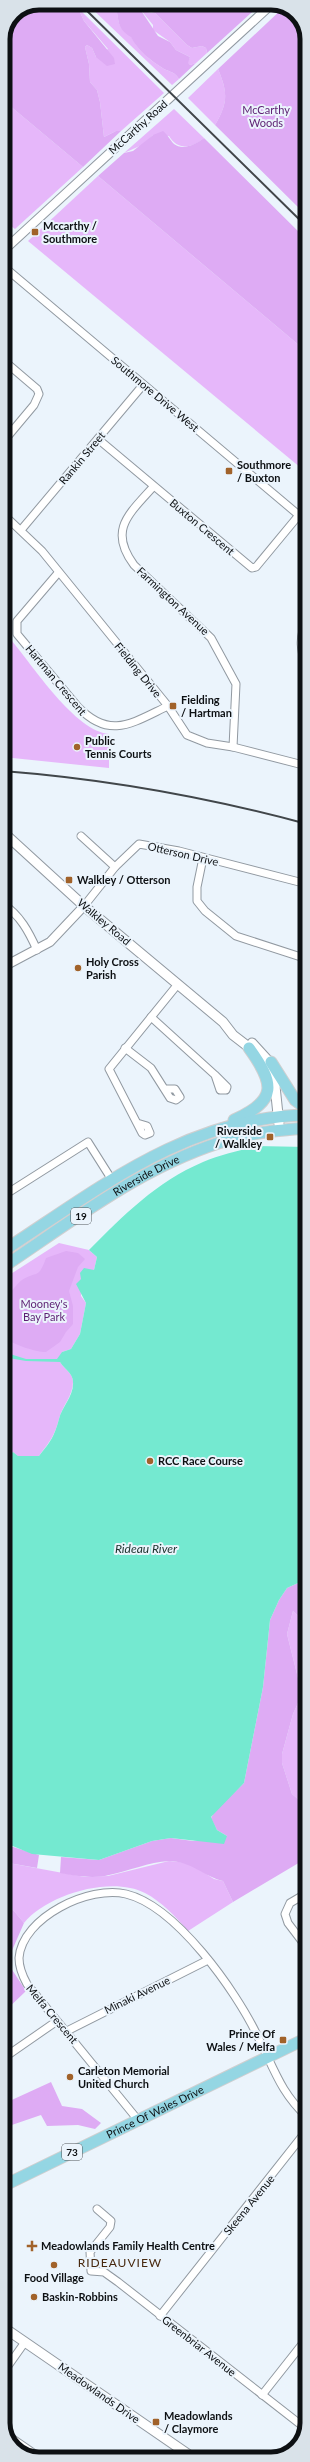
<svg xmlns="http://www.w3.org/2000/svg" width="310" height="2462" font-family="Lato,sans-serif">
	<rect width="100%" height="100%" fill="#ebf4fc"/>
	<g fill="#e6b7fa">
		<path d="M86,3H114C121,18 114,27 131,36C137,50 151,61 164,69C170,72 175,72 179,79L172,85Z"/>
		<path d="M78,8L164,93L121,131H116L104,137L100,102L97,90L90,82L89,64L85,47L87,45L92,48L96,57L108,49L84,21Z"/>
		<path d="M143,8L147,12L155,13L187,45L192,48L202,46L206,48L207,53L196,63L190,65L187,63L190,57L176,50L170,42L153,30V25L140,9Z"/>
		<path d="M218,69C228,93 228,103 215,125L188,98Z"/>
		<path d="M3,100L83,167L15,229L3,220Z"/>
		<path d="M174,109L204,138C192,148 178,151 169,136L153,135L142,145L124,153Z"/>
		<path d="M98,176L307,352V473L28,241Z"/>
		<path d="M3,624L7,627L12,641C33,666 75,731 109,734V768L3,757Z"/>
		<path d="M59,1243L89,1250L97,1257L94,1270L81,1279V1296L86,1303L80,1334L71,1349L62,1352L60,1362C64,1369 73,1373 73,1382C73,1396 62,1406 59,1419C54,1437 50,1441 39,1456H18L13,1452L3,1459V1279Z"/>
		<path d="M293,1611L307,1624V1736L300,1764V1785L307,1791V1807L292,1794L282,1763V1754L293,1714L302,1694L287,1634Z"/>
		<path d="M169,1861L189,1863L214,1879L223,1881L233,1902L188,1931C175,1916 162,1902 145,1893C111,1875 46,1895 24,1923L3,1898V1862L85,1877L108,1876Z"/>
	</g>
	<g fill="#deabf4">
		<path d="M39,3H73L78,8L84,21L114,58L115,64L107,66L96,57L92,48L87,45L85,47L89,64L90,82L97,90L100,102L104,137L116,131H121L83,167L3,100V39L14,13Z"/>
		<path d="M114,3H140L151,6L154,3H262L207,53L206,48L202,46L192,48L187,45L155,13L140,9L158,36L170,42L176,50L190,57L188,63L190,65L196,63L179,79C175,72 170,72 164,69C151,61 137,50 131,37C114,27 121,19 114,3Z"/>
		<path d="M284,7L297,14L307,36V216L215,125C228,103 228,93 218,69Z"/>
		<path d="M163,131C168,135 170,140 174,144C183,151 196,144 204,138L307,240V352L98,176L124,153L133,151L153,135Z"/>
		<path d="M66,1251L78,1253L85,1259L78,1267L69,1291L73,1306V1324L66,1332L60,1342L46,1352C35,1352 12,1344 3,1337L8,1324L7,1320L3,1319V1292H11C14,1288 18,1283 22,1280C38,1270 38,1280 46,1258Z"/>
		<path d="M307,1552V1624L293,1611L287,1634L302,1694L293,1714L282,1754V1763L292,1794L307,1807V1858L233,1902L223,1881C203,1876 191,1861 169,1861C149,1862 129,1871 109,1875C93,1879 77,1876 60,1873L61,1857L99,1860L152,1841L171,1838L193,1841L227,1836L217,1830L211,1818L215,1811L244,1783L263,1687L270,1620L279,1600L287,1588L298,1583L302,1576Z"/>
		<path d="M3,1842L10,1846L39,1855L37,1868L3,1862Z"/>
		<path d="M3,1898L24,1923L7,1962L26,1991L3,2013Z"/>
		<path d="M51,2082L62,2106L82,2109L101,2123L95,2129L78,2125L47,2126L41,2115L3,2128V2104Z"/>
	</g>
	<path fill="#74e9d0" d="M256,1146L307,1147V1552L302,1576L298,1583L287,1588L279,1600L270,1620L263,1687L244,1783L211,1817L217,1830L227,1836L224,1844L171,1838L152,1841L99,1860L32,1854L3,1842V1459L13,1452L18,1456H39C51,1441 54,1437 59,1419C62,1406 74,1396 73,1382C73,1373 64,1369 60,1362L26,1361L3,1357V1344L10,1354L26,1359H57L62,1352L71,1349L80,1334L86,1303L76,1284L81,1279L80,1273L84,1268L94,1270L97,1257L89,1250C124,1215 156,1182 203,1162C219,1155 238,1151 256,1146Z"/>
	<g fill="none" stroke-linecap="round" stroke-linejoin="round">
		<defs>
			<g id="minor">
				<path d="M3,266L307,522"/>
				<path d="M3,360L37,389L39,394L34,405L3,442"/>
				<path d="M98,439L252,568L256,567L299,515"/>
				<path d="M153,487C129,514 108,530 134,565L211,638L236,684L233,747"/>
				<path d="M3,514L42,551L168,706L187,735L207,743L233,747L307,766"/>
				<path d="M21,530L143,385"/>
				<path d="M58,573L17,621V634L78,707C110,740 132,723 168,706"/>
				<path d="M307,621C297,639 302,653 307,672"/>
				<path d="M304,765L307,732"/>
				<path d="M81,836L115,867"/>
				<path d="M203,858L197,887V901L205,911L236,936L307,959"/>
				<path d="M3,904C20,915 29,932 37,950"/>
				<path d="M84,906L115,867L139,844L179,851L307,884"/>
				<path d="M151,1017L215,1075L220,1090H226L227,1087L215,1075"/>
				<path d="M125,1048L151,1068L170,1098L176,1100L180,1097L175,1089H165"/>
				<path d="M137,1123L147,1126L150,1133L145,1135L142,1133L109,1069L178,984"/>
				<path d="M3,1196L88,1142L112,1180"/>
				<path d="M307,1893L290,1903L285,1914L288,1923L307,1948"/>
				<path d="M67,2031L208,1960"/>
				<path d="M5,2057L57,2021"/>
				<path d="M138,2120L27,1984C22,1975 19,1968 19,1958C22,1917 90,1885 126,1894C176,1906 236,1991 257,2035C274,2068 280,2092 307,2117"/>
				<path d="M97,2209L111,2221L110,2227L90,2252L91,2271L104,2272L118,2282L305,2428"/>
				<path d="M160,2316L307,2130"/>
				<path d="M3,2373L25,2342"/>
				<path d="M262,2395L307,2338"/>
				<path d="M7,2435L42,2459"/>
			</g>
			<g id="tertiary">
				<path d="M3,251L273,3"/>
				<path d="M3,967L50,942L84,906"/>
			</g>
			<g id="secondary">
				<path d="M3,832L84,906L223,1022L233,1035L255,1052"/>
				<path d="M252,1043L273,1066"/>
				<path d="M263,1062L275,1086L279,1124"/>
				<path d="M3,2327L195,2459"/>
			</g>
			<g id="primary">
				<path d="M271,1062L295,1100L307,1109"/>
				<path d="M234,1120C278,1100 275,1084 249,1048"/>
				<path d="M3,1251C100,1188 187,1117 307,1115"/>
				<path id="s1" d="M3,1267C75,1219 148,1162 232,1139C256,1132 282,1130 307,1128"/>
				<path id="s2" d="M3,2186L307,2038"/>
			</g>
		</defs>
		<use href="#minor" stroke="#9199a1" stroke-width="9"/>
		<use href="#tertiary" stroke="#9199a1" stroke-width="10"/>
		<use href="#secondary" stroke="#9199a1" stroke-width="11"/>
		<use href="#primary" stroke="#cfcfd0" stroke-width="13"/>
		<use href="#minor" stroke="#fff" stroke-width="7"/>
		<use href="#tertiary" stroke="#fff" stroke-width="8"/>
		<use href="#secondary" stroke="#fff" stroke-width="9"/>
		<use href="#primary" stroke="#94d6e3" stroke-width="11"/>
		<g stroke="#41464a" stroke-width="2">
			<path d="M79,3L307,227"/>
			<path d="M3,771C106,779 207,797 307,824"/>
		</g>
	</g>
	<g fill="#a1622a" stroke="#ebf4fc" stroke-width="1.5">
		<rect x="31" y="228" width="8" height="8" rx="2"/>
		<rect x="225" y="467" width="8" height="8" rx="2"/>
		<rect x="169" y="702" width="8" height="8" rx="2"/>
		<circle cx="77" cy="747" r="4"/>
		<rect x="65" y="876" width="8" height="8" rx="2"/>
		<circle cx="78" cy="968" r="4"/>
		<rect x="266" y="1133" width="8" height="8" rx="2"/>
		<circle cx="150" cy="1461" r="4"/>
		<rect x="279" y="2036" width="8" height="8" rx="2"/>
		<circle cx="70" cy="2077" r="4"/>
		<path d="M30 2240h4v4h4v4h-4v4h-4v-4h-4v-4h4z"/>
		<circle cx="54" cy="2265" r="4"/>
		<circle cx="34" cy="2297" r="4"/>
		<rect x="152" y="2418" width="8" height="8" rx="2"/>
	</g>
	<g text-anchor="middle" stroke-width="4" stroke-linejoin="round" paint-order="stroke">
		<g fill="#ebf4fc" stroke="#505459" stroke-width="1">
			<rect x="71" y="1208" width="20" height="16" rx="3"/>
			<rect x="62" y="2144" width="20" height="16" rx="3"/>
		</g>
		<g font-size="10" font-weight="bold" fill="#0d1013">
			<text x="81" y="1220">19</text>
			<text x="72" y="2156">73</text>
		</g>
		<g font-size="11" fill="#5c1f72" stroke="#ebf4fc">
			<text x="266" y="114">McCarthy<tspan x="266" dy="13">Woods</tspan></text>
			<text x="44" y="1308">Mooney's<tspan x="44" dy="13">Bay Park</tspan></text>
		</g>
		<g font-size="11" fill="#0d1013" stroke="#ebf4fc">
			<text transform="translate(138 127) rotate(-42)" y="4">McCarthy Road</text>
			<text transform="translate(155 394) rotate(40)" y="4">Southmore Drive West</text>
			<text transform="translate(82 458) rotate(-50)" y="4">Rankin Street</text>
			<text transform="translate(202 527) rotate(40)" y="4">Buxton Crescent</text>
			<text transform="translate(173 601) rotate(43)" y="4">Farmington Avenue</text>
			<text transform="translate(138 670) rotate(51)" y="4">Fielding Drive</text>
			<text transform="translate(56 680) rotate(50)" y="4">Hartman Crescent</text>
			<text transform="translate(183 854) rotate(13)" y="4">Otterson Drive</text>
			<text transform="translate(104 922) rotate(40)" y="4">Walkley Road</text>
			<text dy="4" stroke="none"><textPath href="#s1" startOffset="170">Riverside Drive</textPath></text>
			<text transform="translate(137 1995) rotate(-26)" y="4">Minaki Avenue</text>
			<text transform="translate(52 2014) rotate(50)" y="4">Melfa Crescent</text>
			<text dy="4" stroke="none"><textPath href="#s2" startOffset="169">Prince Of Wales Drive</textPath></text>
			<text transform="translate(249 2205) rotate(-51)" y="4">Skeena Avenue</text>
			<text transform="translate(199 2346) rotate(38)" y="4">Greenbriar Avenue</text>
			<text transform="translate(99 2393) rotate(35)" y="4">Meadowlands Drive</text>
		</g>
		<g font-size="11" font-weight="bold" fill="#0d1013" stroke="#ebf4fc" text-anchor="start">
			<text x="43" y="230">Mccarthy /<tspan x="43" dy="13">Southmore</tspan></text>
			<text x="237" y="469">Southmore<tspan x="237" dy="13">/ Buxton</tspan></text>
			<text x="181" y="704">Fielding<tspan x="181" dy="13">/ Hartman</tspan></text>
			<text x="85" y="745">Public<tspan x="85" dy="13">Tennis Courts</tspan></text>
			<text x="77" y="884">Walkley / Otterson</text>
			<text x="86" y="966">Holy Cross<tspan x="86" dy="13">Parish</tspan></text>
			<text x="262" y="1135" text-anchor="end">Riverside<tspan x="262" dy="13">/ Walkley</tspan></text>
			<text x="158" y="1465">RCC Race Course</text>
			<text x="275" y="2038" text-anchor="end">Prince Of<tspan x="275" dy="13">Wales / Melfa</tspan></text>
			<text x="78" y="2075">Carleton Memorial<tspan x="78" dy="13">United Church</tspan></text>
			<text x="41" y="2250">Meadowlands Family Health Centre</text>
			<text x="54" y="2282" text-anchor="middle">Food Village</text>
			<text x="42" y="2301">Baskin-Robbins</text>
			<text x="164" y="2420">Meadowlands<tspan x="164" dy="13">/ Claymore</tspan></text>
		</g>
		<g font-size="12" font-style="italic" fill="#1a2f2a" stroke="#ebf4fc">
			<text x="146" y="1553">Rideau River</text>
		</g>
		<g font-size="12" letter-spacing="1" fill="#47280e" stroke="#ebf4fc">
			<text x="120" y="2267">RIDEAUVIEW</text>
		</g>
	</g>
	<path d="M0 0H310V2462H0ZM39 10H271A29 29 0 0 1 300 39V2423A29 29 0 0 1 271 2452H39A29 29 0 0 1 10 2423V39A29 29 0 0 1 39 10Z" fill="#d9e2e9" fill-rule="evenodd"/>
	<path fill="none" stroke="#0d1013" stroke-width="5" d="M39 10H271A29 29 0 0 1 300 39V2423A29 29 0 0 1 271 2452H39A29 29 0 0 1 10 2423V39A29 29 0 0 1 39 10Z"/>
</svg>
